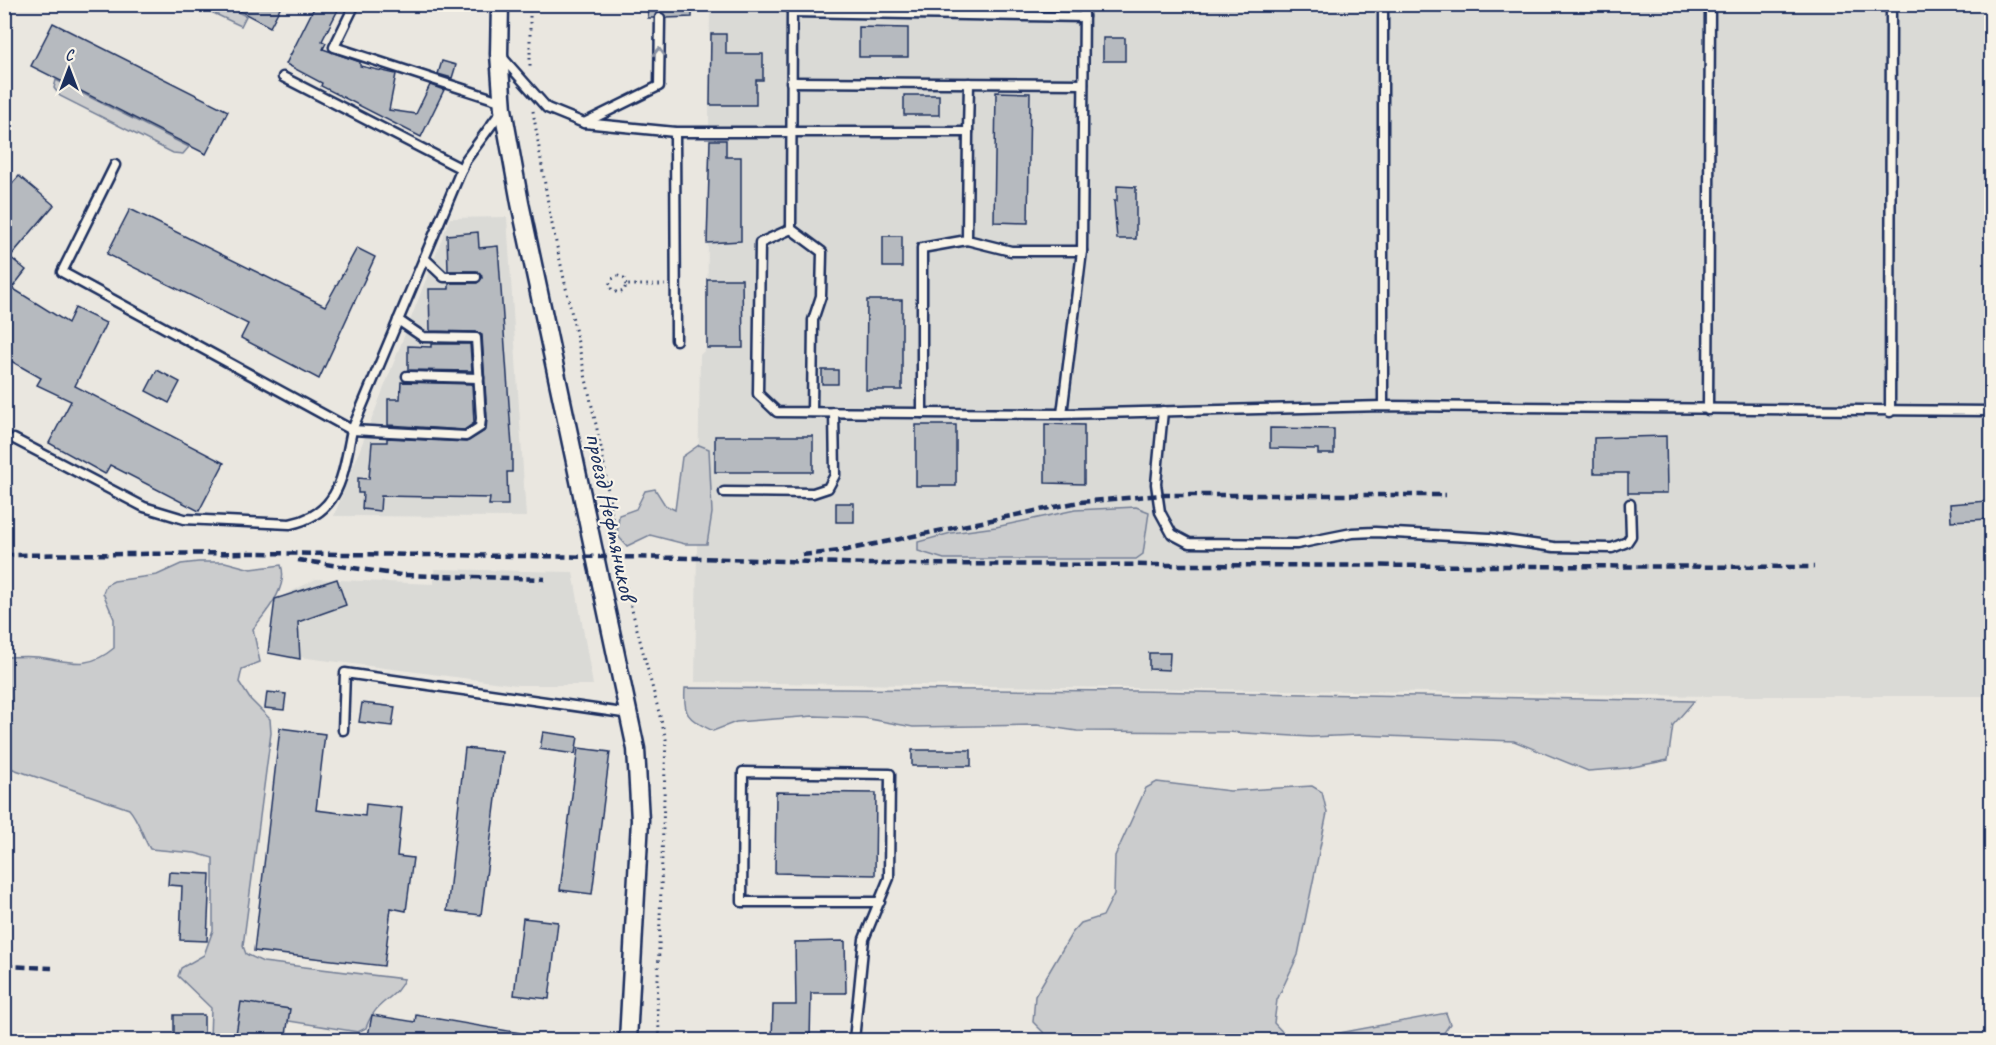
<svg xmlns="http://www.w3.org/2000/svg" width="1996" height="1045" font-family="Caveat,sans-serif">
	<rect width="100%" height="100%" fill="#eae7e0"/>
	<filter id="ink" filterUnits="userSpaceOnUse"><feTurbulence type="fractalNoise" baseFrequency=".0167" numOctaves="2"/><feDisplacementMap in="SourceGraphic" scale="12" xChannelSelector="R" yChannelSelector="G"/><feConvolveMatrix kernelMatrix="1 2 1 2 8 2 1 2 1" color-interpolation-filters="sRGB"/></filter>
	<g filter="url(#ink)">
		<g fill="#dadad6">
			<path d="M710,5H1991V696H1712L695,682L700,355L707,348Z"/>
			<path d="M507,217L526,517L334,516L450,218Z"/>
			<path d="M434,569L573,572L593,685H517L268,653L275,600L316,579L434,584Z"/>
		</g>
		<g fill="#cbcccd" stroke="#737e96" stroke-width="1.5">
			<path d="M196,5H223L246,16L241,26Z"/>
			<path d="M56,80L189,147L183,154L173,153L60,96L54,88Z"/>
			<path d="M699,445L709,449L712,513L707,544H685L650,535L627,546L617,535L619,515L636,509L645,491L655,489L665,505L675,510L682,457Z"/>
			<path d="M1136,507L1149,512L1143,554L1136,559H944L918,551V542L951,533L996,527L1075,510Z"/>
			<path d="M198,562H225L251,569L281,565C289,587 266,612 253,629L260,662L242,669L239,682L250,699L270,719L271,733L243,946L246,954L263,962L404,979C396,1000 375,1000 366,1028L358,1032L283,1020L244,1040H210L211,1008L178,976L181,968L204,955L213,930V858L195,853L150,849C142,836 139,820 129,809L13,769L5,763L4,657C15,657 27,656 38,657C69,661 87,671 114,648V619L103,593L106,585L114,581L157,575L181,564Z"/>
			<path d="M685,688L1137,691L1694,701L1673,725L1668,760L1628,768L1588,771L1514,741L1359,735L1311,737L1227,732L1077,731L1037,725L913,727L864,718L814,716L736,722L713,731C688,718 683,717 685,688Z"/>
			<path d="M1157,782L1230,791L1312,786L1322,792L1327,813L1298,955L1277,1000L1274,1023L1290,1040H1296H1051L1033,1022L1035,996L1072,933L1081,923L1103,916L1114,894L1115,856L1146,788Z"/>
			<path d="M1446,1013L1450,1024L1443,1034L1428,1040H1302Z"/>
		</g>
		<g fill="#b6babf" stroke="#1b2f5e" stroke-width="1.5">
			<path d="M227,4H282L270,27Z"/>
			<path d="M316,4H341L322,41L326,43L323,49L360,62V66L396,74L389,110L416,114L430,85L444,90L421,137L321,86L322,83L286,64Z"/>
			<path d="M647,4H692V17L666,18L660,12L654,18H648Z"/>
			<path d="M53,23L228,111L206,154L31,66Z"/>
			<path d="M859,27L908,28V57H859Z"/>
			<path d="M711,34H726V54H763V80H756V105H710Z"/>
			<rect x="1103" y="38" width="22" height="23"/>
			<path d="M442,61L456,65L452,78L438,74Z"/>
			<path d="M996,92L1030,93L1028,223L994,222Z"/>
			<rect x="904" y="95" width="35" height="20"/>
			<path d="M710,140H726V157H741V241L707,243Z"/>
			<path d="M19,176L54,205L10,257L26,270L12,288L68,323L75,308L106,323L75,386L224,463L199,511L110,465L105,474L49,443L71,401L37,385L41,378L4,357V193Z"/>
			<path d="M1117,186L1136,187V239H1117L1114,201H1117Z"/>
			<path d="M130,209L325,306L357,248L375,257L319,379L241,338L248,324L107,254Z"/>
			<path d="M478,232L479,248L498,246L512,447V472H507L508,505H489L490,498L381,496L380,511L362,509L363,493H358V478L369,479L372,442H387V438L466,442L486,430L487,418L482,335L476,332L430,331L429,289H449V283H477L482,278L477,271H448L447,235Z"/>
			<rect x="883" y="236" width="19" height="31"/>
			<path d="M707,279H742L743,348H707Z"/>
			<path d="M867,300H902V390H866Z"/>
			<path d="M431,344H470L472,371L408,370V346L431,347Z"/>
			<path d="M157,370L180,382L169,403L146,391Z"/>
			<rect x="822" y="370" width="16" height="14"/>
			<path d="M401,382L472,384L474,423L464,430L388,425V399H400Z"/>
			<path d="M1045,424L1084,425V484L1045,483Z"/>
			<rect x="916" y="425" width="40" height="61"/>
			<path d="M1270,428L1334,429V454H1318V449L1270,448Z"/>
			<rect x="715" y="436" width="98" height="36"/>
			<path d="M1666,436L1667,493H1628V473H1594V438Z"/>
			<path d="M1987,501L1988,519L1951,521L1950,504Z"/>
			<rect x="836" y="503" width="18" height="19"/>
			<path d="M337,579L346,605L298,622L300,659L268,653L275,599Z"/>
			<path d="M1149,653H1170L1169,670L1149,669Z"/>
			<path d="M267,692L286,694L284,710L265,708Z"/>
			<path d="M362,703L395,707L392,726L359,722Z"/>
			<path d="M280,728L325,734L316,810L365,816L366,804L402,808L397,856L413,858L406,911L391,908L384,966L254,951Z"/>
			<path d="M543,732L578,737L575,754L540,749Z"/>
			<path d="M465,748L502,752L481,915L447,911Z"/>
			<path d="M578,748L610,752L592,894L560,890Z"/>
			<rect x="912" y="750" width="59" height="16"/>
			<path d="M776,792L876,793L875,875L775,873Z"/>
			<path d="M169,872L210,874L207,941L180,940L182,886L168,885Z"/>
			<path d="M523,918L558,922L549,999L514,995Z"/>
			<path d="M845,941L846,993H811L810,1040L772,1039L773,1005H796L795,942Z"/>
			<path d="M241,1002L290,1009L285,1041H235Z"/>
			<rect x="174" y="1015" width="30" height="26"/>
			<path d="M372,1015L415,1022L416,1015L520,1033V1041H367Z"/>
		</g>
		<g fill="none" stroke-linecap="round" stroke-linejoin="round">
			<defs>
				<g id="service">
					<path d="M355,4L334,47L503,102"/>
					<path d="M792,4L791,229L760,243L758,394L777,412L1062,414L1383,406L1992,411"/>
					<path d="M1383,4V406"/>
					<path d="M792,12L1084,17"/>
					<path d="M501,56L547,108L584,123L675,132H968L967,240L1011,251H1082L1084,4"/>
					<path d="M283,77L462,169"/>
					<path d="M791,82L1083,84"/>
					<path d="M584,123L659,86L660,18"/>
					<path d="M675,132L676,340"/>
					<path d="M968,132L969,83"/>
					<path d="M115,165L62,272L352,430L466,436L480,427L481,418L476,338L423,337L398,320"/>
					<path d="M791,229L822,252L821,296L813,320L812,412"/>
					<path d="M424,258L444,277H476"/>
					<path d="M407,376L479,378"/>
					<path d="M1708,410L1710,4"/>
					<path d="M1163,411L1156,484L1160,512L1172,534L1189,543L1297,544L1352,533L1375,532L1490,538L1554,547L1612,548L1627,542L1631,536L1630,504"/>
					<path d="M1890,412L1891,4"/>
					<path d="M922,413V248L967,240"/>
					<path d="M1062,414L1082,251"/>
					<path d="M14,439L144,507L184,519L290,524C341,514 343,473 352,430L465,161L503,109"/>
					<path d="M724,492L813,493L828,488L835,475L834,412"/>
					<path d="M343,730L345,673L630,714"/>
					<path d="M854,1040L864,939L889,878L890,774L743,772L742,902H880"/>
				</g>
				<path id="minor" d="M500,4L499,54L503,109L520,203L636,749L640,820L628,1040"/>
			</defs>
			<use href="#service" stroke="#1b2f5e" stroke-width="13"/>
			<use href="#minor" stroke="#1b2f5e" stroke-width="21"/>
			<g stroke="#1b2f5e" stroke-width="3" stroke-dasharray="1.5 4.5" stroke-linecap="butt">
				<path d="M530,4V69"/>
				<path d="M533,111L550,215L602,452L618,557L666,739L657,1007L660,1040"/>
				<path d="M626,285L624,279L618,276L612,279L609,285L612,290L618,293L624,291L626,285H665"/>
			</g>
			<use href="#service" stroke="#f7f3e8" stroke-width="8"/>
			<use href="#minor" stroke="#f7f3e8" stroke-width="16"/>
			<g stroke="#1b2f5e" stroke-width="4.5" stroke-dasharray="9 4.5" stroke-linecap="butt">
				<path d="M4,555L253,553L698,558L869,564L1814,567"/>
				<path d="M802,555L841,551L1079,502L1162,495H1446"/>
				<path d="M298,560L401,575L545,579"/>
				<path d="M4,966L52,968"/>
			</g>
		</g>
		<defs><path id="oneway-chevron" d="M-2-3.5L2.5 0L-2 3.5" fill="none" stroke-width="1.6" stroke-linecap="round" stroke-linejoin="round" transform="scale(1.5)"/></defs>
		<use stroke="#8991a3" href="#oneway-chevron" transform="translate(659 52) rotate(-89)"/>
	</g>
	<g text-anchor="middle" stroke-width="4.5" stroke-linejoin="round" paint-order="stroke">
		<g font-size="26" fill="#1b2f5e" stroke="#f7f3e8">
			<text transform="translate(612 516) rotate(78)" y="9">проезд Нефтяников</text>
		</g>
	</g>
	<rect width="1996" height="1045" fill="none" stroke="#f7f3e8" stroke-width="24"/>
	<rect x="12" y="12" width="1972" height="1021" fill="none" stroke="#1b2f5e" stroke-width="2" filter="url(#ink)"/>
	<g transform="translate(69 69)" stroke="#f7f3e8" stroke-width="4.5" paint-order="stroke">
	<path d="M0-4.5L10 22L0 15L-10 22Z" fill="#1b2f5e"/>
	<text y="-9" font-size="16" font-weight="bold" text-anchor="middle" fill="#1b2f5e">С</text>
	</g>
</svg>
